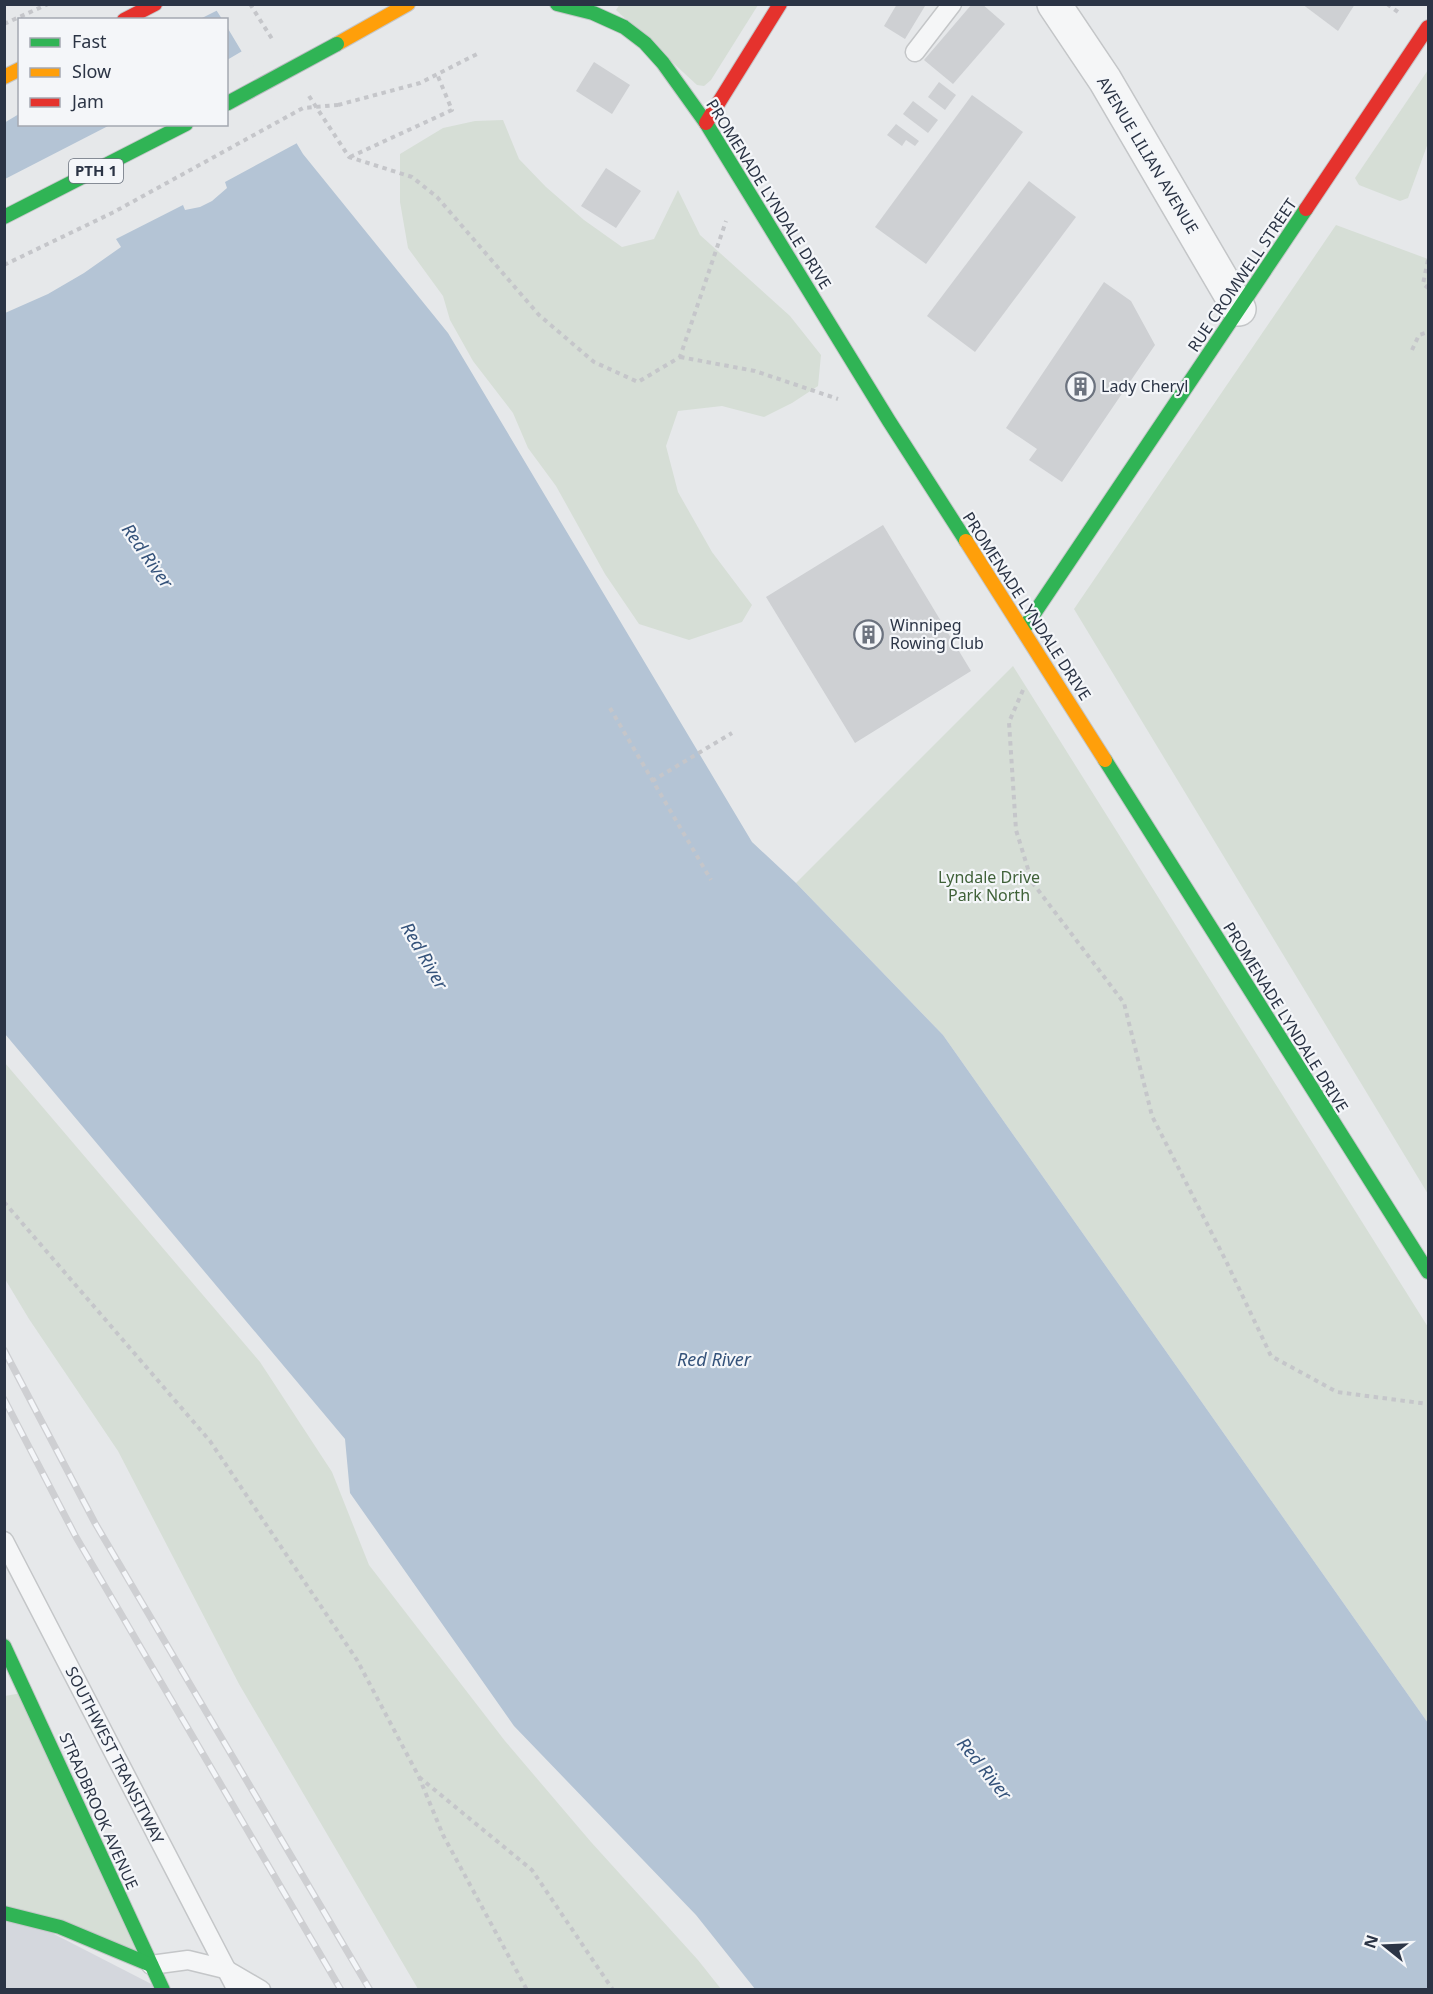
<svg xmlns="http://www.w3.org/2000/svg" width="1433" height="1994" font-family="'Noto Sans',sans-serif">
	<rect width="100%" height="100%" fill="#e6e8ea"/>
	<path fill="#d4d7dd" d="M5,1913L17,1915L163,1990H5Z"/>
	<g fill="#d6ded6">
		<path d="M620,4L758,5L711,80L704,86L697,85L616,10Z"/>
		<path d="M1428,70V143L1408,198L1400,201L1359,185L1355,178Z"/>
		<path d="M503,120L519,159L546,187L584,220L622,247L654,239L678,190L700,235L790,316L821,355L818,386L792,403L764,417L722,406L678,411L666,446L678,492L712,552L752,605L742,622L689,640L639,624L605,574L556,486L528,448L513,413L473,361L450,320L443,296L408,248L400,202V154L443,128L475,121Z"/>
		<path d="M1336,225L1428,259V1194L1074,609Z"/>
		<path d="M1013,666L1428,1327V1723L943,1035L796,883Z"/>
		<path d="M5,1063L260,1362L332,1472L369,1565L505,1741L591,1842L698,1960L721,1989H418L239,1684L118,1451L29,1319L5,1279Z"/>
		<path d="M27,1692L151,1965L5,1913V1696Z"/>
	</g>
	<path fill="#b4c4d5" d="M4,5H213L222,19L20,20V124H226L227,27L303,154L448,333L752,842L796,883L943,1035L1428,1723V1989H755L696,1915L514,1726L350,1493L345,1439L5,1034Z"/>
	<g fill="#e6e8ea">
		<path d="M217,4L220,9L198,20H20L19,114L4,123L5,5Z"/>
		<path d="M244,50L299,142L225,182L227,188L212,201L200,207L185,210L183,205L116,239L121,247L84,273L48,294L5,313V179L110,125L226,124L227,60Z"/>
	</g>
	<g fill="#ced0d3">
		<path d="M897,4L925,6L905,39L884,26Z"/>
		<path d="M972,4H982L1005,24L953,84L924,60Z"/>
		<path d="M1302,4H1355L1338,31Z"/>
		<path d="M594,62L630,85L612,114L576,91Z"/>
		<path d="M939,82L956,95L945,110L928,97Z"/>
		<path d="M972,95L1023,132L926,264L875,227Z"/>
		<path d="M913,101L938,120L928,133L903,114Z"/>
		<path d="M896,124L919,141L915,146L906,140L902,146L887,135Z"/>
		<path d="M606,168L641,191L616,228L581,206Z"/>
		<path d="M1029,181L1076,217L975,352L927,316Z"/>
		<path d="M1104,282L1131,301L1155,345L1062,482L1029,460L1037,449L1006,428Z"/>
		<path d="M883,525L971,671L855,743L766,597Z"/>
	</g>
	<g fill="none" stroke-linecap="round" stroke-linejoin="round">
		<defs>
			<g id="lane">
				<path d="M915,52L952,4"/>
				<path d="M4,1541L237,1990"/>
				<path d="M151,1965L188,1960L225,1969L261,1990"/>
			</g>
			<path id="street" d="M1054,4L1105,80L1239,309"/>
			<g id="fast">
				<path d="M557,4L593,13L624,27L645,43L663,63L706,123L889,421L966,541"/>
				<path d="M4,217L186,124"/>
				<path d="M1023,630L1306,209"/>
				<path d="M1105,760L1428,1272"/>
				<path d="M4,1646L163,1990"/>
				<path d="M4,1913L60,1927L151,1965"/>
			</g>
			<g id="slow">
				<path d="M337,44L408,4"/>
				<path d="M4,77L20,69"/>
				<path d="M966,541L1105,760"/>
			</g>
			<g id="jam">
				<path d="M124,20L155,4"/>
				<path d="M706,123L780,4"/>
				<path d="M1306,209L1428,27"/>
			</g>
		</defs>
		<use href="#lane" stroke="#c4c6c8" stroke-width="21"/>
		<use href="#street" stroke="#c4c6c8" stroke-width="36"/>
		<use href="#fast" stroke="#c4c6c8" stroke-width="16"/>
		<use href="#slow" stroke="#c4c6c8" stroke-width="16"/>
		<use href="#jam" stroke="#c4c6c8" stroke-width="16"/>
		<g stroke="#c5c6ca" stroke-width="4" stroke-dasharray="4.5 4.5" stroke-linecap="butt">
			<path d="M250,4L274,42"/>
			<path d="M1387,4L1398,12"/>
			<path d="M4,24L48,4"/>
			<path d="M309,96L349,157L412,177L437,197L539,315L594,362L638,382L680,357L726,221"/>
			<path d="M338,105L420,83L477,54"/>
			<path d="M350,157L452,110L437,74"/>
			<path d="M1428,260L1423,284L1428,288"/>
			<path d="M1412,350L1419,335L1428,332"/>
			<path d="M680,357L755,371L838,399"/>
			<path d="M1023,690L1009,722L1016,830L1032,882L1124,1003L1152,1116L1226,1261L1271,1356L1337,1392L1428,1404"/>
			<path d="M610,708L711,880"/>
			<path d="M652,781L732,733"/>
			<path d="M4,1202L210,1441L357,1660L419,1777L443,1835L527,1990"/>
			<path d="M419,1777L532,1870L613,1990"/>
		</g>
		<use href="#lane" stroke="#f5f6f7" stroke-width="18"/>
		<use href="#street" stroke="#f5f6f7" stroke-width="33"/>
		<use href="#fast" stroke="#30b455" stroke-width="14"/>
		<use href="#slow" stroke="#ff9f0a" stroke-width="14"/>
		<use href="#jam" stroke="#e5322d" stroke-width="14"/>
		<defs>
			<g id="rail">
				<path d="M4,1350L95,1523L370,1990"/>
				<path d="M4,1399L76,1537L341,1990"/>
			</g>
		</defs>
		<use href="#rail" stroke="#cecfd2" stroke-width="7"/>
		<use href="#rail" stroke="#f4f6f9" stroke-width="4.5" stroke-dasharray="14" stroke-linecap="butt"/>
		<defs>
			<path id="fast-bridge" d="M226,104L337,44"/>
		</defs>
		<use href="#fast-bridge" stroke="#b8bbbf" stroke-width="16" stroke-linecap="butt"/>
		<path stroke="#c5c6ca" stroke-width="4" stroke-dasharray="4.5 4.5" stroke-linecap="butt" d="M4,265L114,212L303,108L338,105"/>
		<use href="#fast-bridge" stroke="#30b455" stroke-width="14"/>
	</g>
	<defs>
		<symbol id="building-ring" viewBox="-11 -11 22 22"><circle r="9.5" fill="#f4f6f9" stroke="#6c737f" stroke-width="1.5"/><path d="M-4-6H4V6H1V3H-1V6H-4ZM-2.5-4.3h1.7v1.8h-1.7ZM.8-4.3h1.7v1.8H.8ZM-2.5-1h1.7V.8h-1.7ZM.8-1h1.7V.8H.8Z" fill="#6c737f"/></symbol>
	</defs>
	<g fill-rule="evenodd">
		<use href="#building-ring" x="1064" y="370" width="33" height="33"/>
		<use href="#building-ring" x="852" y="618" width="33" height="33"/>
	</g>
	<g text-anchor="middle" stroke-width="4.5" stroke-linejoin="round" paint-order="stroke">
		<rect fill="#f4f6f9" stroke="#676e7b" stroke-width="1.5" x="69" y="159" width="54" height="24" rx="4.5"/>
		<g font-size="15" font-weight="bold" fill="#2b3445">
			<text x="96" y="176">PTH 1</text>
		</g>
		<g font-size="16" fill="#2b3445" stroke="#f4f6f9">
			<text transform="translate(1148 155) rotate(59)" y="6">AVENUE LILIAN AVENUE</text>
			<text transform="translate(769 194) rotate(58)" y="6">PROMENADE LYNDALE DRIVE</text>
			<text transform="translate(1242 275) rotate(-56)" y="6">RUE CROMWELL STREET</text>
			<text transform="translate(1027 606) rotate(57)" y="6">PROMENADE LYNDALE DRIVE</text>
			<text transform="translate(1286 1017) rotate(58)" y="6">PROMENADE LYNDALE DRIVE</text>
			<text transform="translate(115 1755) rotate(63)" y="6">SOUTHWEST TRANSITWAY</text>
			<text transform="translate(99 1811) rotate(66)" y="6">STRADBROOK AVENUE</text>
		</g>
		<g font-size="16" fill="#2b3445" stroke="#f4f6f9" text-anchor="start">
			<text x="1101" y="392">Lady Cheryl</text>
			<text x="890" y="631">Winnipeg<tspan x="890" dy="18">Rowing Club</tspan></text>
		</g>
		<g font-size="16" fill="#3f6138" stroke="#f4f6f9">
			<text x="989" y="883">Lyndale Drive<tspan x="989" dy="18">Park North</tspan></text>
		</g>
		<g font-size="18" font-style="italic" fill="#34527a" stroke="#f4f6f9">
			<text transform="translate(147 556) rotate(55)" y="6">Red River</text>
			<text transform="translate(424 956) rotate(60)" y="6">Red River</text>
			<text x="714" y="1366">Red River</text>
			<text transform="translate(984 1769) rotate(51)" y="6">Red River</text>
		</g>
	</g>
	<rect width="1433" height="1994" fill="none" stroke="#2b3445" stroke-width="12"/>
	<rect x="18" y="18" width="210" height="108" fill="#f4f6f9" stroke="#a4a8b1" stroke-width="1.5"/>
	<rect x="30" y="38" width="30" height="9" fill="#30b455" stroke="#a4a8b1" stroke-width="1.5"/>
	<text x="72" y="48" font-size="18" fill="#2b3445">Fast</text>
	<rect x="30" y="68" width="30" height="9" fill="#ff9f0a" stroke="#a4a8b1" stroke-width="1.5"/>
	<text x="72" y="78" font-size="18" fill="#2b3445">Slow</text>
	<rect x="30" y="98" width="30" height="9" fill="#e5322d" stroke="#a4a8b1" stroke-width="1.5"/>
	<text x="72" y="108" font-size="18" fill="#2b3445">Jam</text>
	<g transform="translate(1385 1946) rotate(288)" stroke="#f4f6f9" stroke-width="4.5" paint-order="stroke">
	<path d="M0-4.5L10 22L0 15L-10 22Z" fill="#2b3445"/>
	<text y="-9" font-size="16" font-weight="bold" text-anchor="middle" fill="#2b3445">N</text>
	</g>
</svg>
